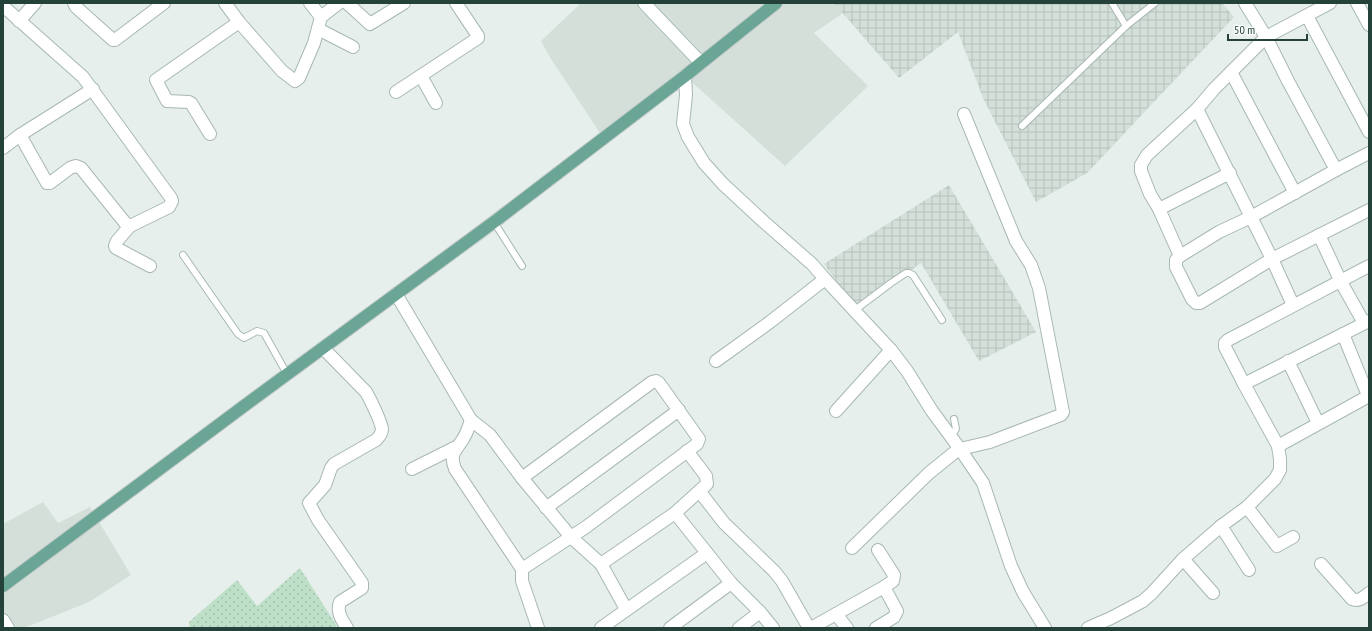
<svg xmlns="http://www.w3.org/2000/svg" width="1372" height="631" font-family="'PT Sans Narrow',sans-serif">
	<defs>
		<pattern id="industrial-grid" width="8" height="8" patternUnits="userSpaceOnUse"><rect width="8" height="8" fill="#d4dfda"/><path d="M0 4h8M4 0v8" fill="none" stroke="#b6c1bc"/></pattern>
		<pattern id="grass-dots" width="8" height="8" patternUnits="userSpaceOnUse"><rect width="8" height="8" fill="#bfe0c8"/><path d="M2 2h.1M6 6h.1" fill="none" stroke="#a4c1ad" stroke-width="1.8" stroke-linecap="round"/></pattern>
	</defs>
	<rect width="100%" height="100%" fill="#e6efeb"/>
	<g fill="#d4dfda">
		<path d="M581,3H834L843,13L814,33L868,86L785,166L685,76L600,133L551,59L541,41Z"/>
		<path d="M43,502L58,523L90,507L131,575L89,602L24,628H3V524Z"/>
	</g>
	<g fill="url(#industrial-grid)">
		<path d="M834,3H1222L1234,17L1087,173L1036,202L983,98L958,32L899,78Z"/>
		<path d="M949,185L1036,332L979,361L921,263L858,310L824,264Z"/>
	</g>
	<path fill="url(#grass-dots)" d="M300,568L338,628H190L189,622L237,580L257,606Z"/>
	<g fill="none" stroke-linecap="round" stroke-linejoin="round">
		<defs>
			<g id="lane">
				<path d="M1112,3L1126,26"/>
				<path d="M1022,126L1126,26L1155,3"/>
				<path d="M494,222L522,266"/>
				<path d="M183,255L238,334L244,338L257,331L264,333L287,374"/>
				<path d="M855,310L891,283L906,273H909L913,275L942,320"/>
				<path d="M951,437L956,429L954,419"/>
			</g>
			<g id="street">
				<path d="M74,3L76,7L113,40H115L164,3"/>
				<path d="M225,3L239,22L282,71L295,81L299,78L314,43L321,17L339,3"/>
				<path d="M310,3L321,17"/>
				<path d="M347,3L370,24L404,3"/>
				<path d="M1245,3L1266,37L1288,81L1336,170"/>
				<path d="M1357,3L1369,25"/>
				<path d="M3,6L83,77L171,198L172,201L169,207L130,226L126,224L81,168L76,166L70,168L50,183H47L20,135"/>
				<path d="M1307,16L1369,132"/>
				<path d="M19,21L35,3"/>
				<path d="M318,29L353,47"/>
				<path d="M1231,72L1295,193"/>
				<path d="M421,76L436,103"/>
				<path d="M685,76L686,95L683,124L688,137L704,163L723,184L764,222L812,264L825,279L891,350L907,371L932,411L960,449L983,483L1011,566L1023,592L1045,628"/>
				<path d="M396,92L478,38V36L456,3"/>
				<path d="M1197,109L1272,259L1293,305"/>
				<path d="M210,134L191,103L189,102L167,101L156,80L239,22"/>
				<path d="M3,148L20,135L93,89"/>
				<path d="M1369,153L1336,170L1251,217L1219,232L1180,256L1176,260V267L1192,299L1196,303H1200L1272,259L1369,210"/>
				<path d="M1159,209L1230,173"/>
				<path d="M130,226L117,241L115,246L116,248L150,266"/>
				<path d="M1319,235L1341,282L1364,323"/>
				<path d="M1180,256L1159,209L1150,194L1141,171V165L1147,155L1197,109L1214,89L1266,37L1330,3"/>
				<path d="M396,294L471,420L490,435L522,478L652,382L656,381L659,383L699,439L697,444L586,527L522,569"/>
				<path d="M1343,334L1367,393V397L1278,446L1244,384L1225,347V343L1228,340L1369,266"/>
				<path d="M323,348L366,392C370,399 381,421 382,429C382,433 379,437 376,440L334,464L331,468L325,485L309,503L318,520L362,583V588L359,590L340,602C336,612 342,620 347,628"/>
				<path d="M716,361L770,322L825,279"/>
				<path d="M1288,361L1318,423"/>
				<path d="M1244,384L1369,321"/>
				<path d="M836,411L891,350"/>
				<path d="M471,420C469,426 467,433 463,439C456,451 449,453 455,469L522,569V581L538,628"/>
				<path d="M687,451L706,476L707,484L675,513L707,553"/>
				<path d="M412,469L456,447"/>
				<path d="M522,478L571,537L601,564L675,513"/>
				<path d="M700,492L724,523L774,571L782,581L809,628"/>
				<path d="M1247,507L1277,546L1293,537"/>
				<path d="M546,508L679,410"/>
				<path d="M1221,526L1249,570"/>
				<path d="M852,548L929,473L955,452L960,449L990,442L1061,415L1063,412L1039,288L1031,265L1016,241L964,114"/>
				<path d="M1183,559L1213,593"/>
				<path d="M601,564L626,609"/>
				<path d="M1321,564L1352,599C1359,602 1364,597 1369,593"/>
				<path d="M836,614L847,628"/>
				<path d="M3,620L8,628"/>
				<path d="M601,628L707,553L731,583L760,612L773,628"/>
				<path d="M670,628L731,583"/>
				<path d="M739,628L760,612"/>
				<path d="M811,628L884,587"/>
				<path d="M876,628L894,617L897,611L884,587L893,581L894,575L878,550"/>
				<path d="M1088,628L1111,618L1143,601L1152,593L1183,559L1221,526L1247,507L1275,479L1280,470V459L1278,446"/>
			</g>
			<path id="secondary" d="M644,3L701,63"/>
			<path id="primary" d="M3,586L244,406L494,222L685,76L701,63L776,3"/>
		</defs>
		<use href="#lane" stroke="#a8b8b2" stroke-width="8"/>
		<use href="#street" stroke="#a8b8b2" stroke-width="14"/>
		<use href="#secondary" stroke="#a4bbb3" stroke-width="14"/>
		<use href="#primary" stroke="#c2cac8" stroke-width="14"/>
		<use href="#lane" stroke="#fff" stroke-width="6"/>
		<use href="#street" stroke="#fff" stroke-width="12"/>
		<use href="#secondary" stroke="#fff" stroke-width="12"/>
		<use href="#primary" stroke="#6aa596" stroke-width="12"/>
	</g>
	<rect width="1372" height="631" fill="none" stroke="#24423a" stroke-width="8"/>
	<path d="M1228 34v6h79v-6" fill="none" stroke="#24423a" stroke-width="2"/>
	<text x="1234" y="34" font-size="12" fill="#24423a" stroke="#f7fbf9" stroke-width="3" paint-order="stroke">50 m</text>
</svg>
